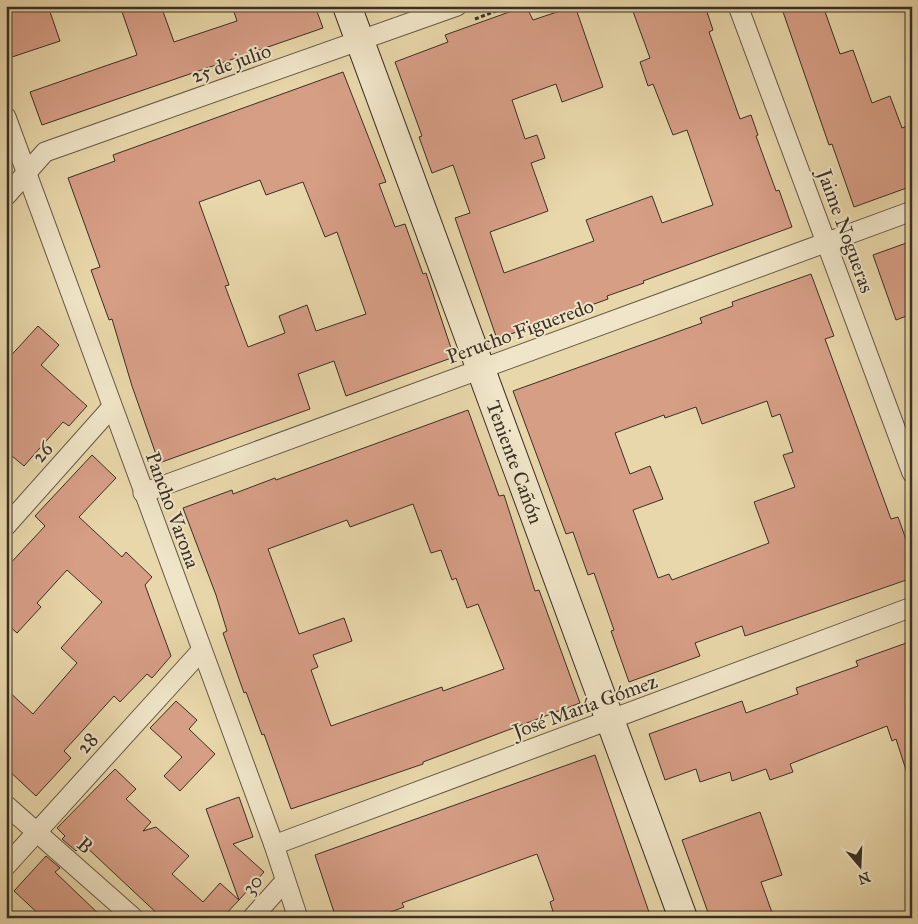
<svg xmlns="http://www.w3.org/2000/svg" width="918" height="924" font-family="'IM FELL Great Primer',serif">
	<rect width="100%" height="100%" fill="#e8d7aa"/>
	<filter id="stains"><feTurbulence type="fractalNoise" baseFrequency=".004" numOctaves="4"/><feColorMatrix values="0 0 0 0 .2 0 0 0 0 .09 0 0 0 0 .02 0 0 0 .5 -.17"/></filter>
	<radialGradient id="worn" r=".72"><stop offset=".6" stop-color="#630" stop-opacity="0"/><stop offset="1" stop-color="#630" stop-opacity=".3"/></radialGradient>
	<g fill="#d79e86" stroke="#392f25" fill-rule="evenodd">
		<path d="M6,6H48L60,41L6,59Z"/>
		<path d="M120,6H161L174,42L237,21L232,6H315L323,28L42,125L30,92L137,55Z"/>
		<path d="M526,6L533,20L575,6L603,87L562,102L556,84L512,100L525,139L537,135L545,158L531,163L548,211L490,232L504,273L594,241L586,220L652,196L662,223L713,205L687,130L673,135L653,84L648,86L640,62L650,58L631,6H705L713,30L709,32L740,119L751,115L758,135L756,136L776,191L779,190L792,227L643,281L644,283L607,296L608,299L497,339L455,218L470,213L453,165L432,173L419,137L422,136L395,62L448,42L445,35Z"/>
		<path d="M781,6H823L840,54L853,50L872,103L890,96L902,128L912,124V186L854,207L832,144L829,145Z"/>
		<path d="M343,72L386,182L379,184L395,227L405,224L423,274L426,273L454,357L346,396L334,361L298,374L310,409L159,463L132,386L112,319L109,320L91,270L100,267L68,178L115,161L113,155ZM260,180L266,195L303,182L325,237L337,232L366,314L316,331L307,305L279,316L285,333L248,347L225,286L229,285L199,202Z"/>
		<path d="M912,241V314L896,320L873,255Z"/>
		<path d="M811,274L834,336L825,339L891,519L898,517L912,556V578L745,636L742,626L695,643L700,656L629,682L611,631L614,630L594,573L588,575L573,532L566,534L513,391L702,323L700,318L733,306L732,302ZM767,401L772,417L780,414L793,452L783,455L795,487L754,502L769,543L672,580L669,574L658,578L633,510L663,499L650,466L630,474L615,433L664,415L665,418L696,407L702,424Z"/>
		<path d="M38,326L59,345L41,365L87,406L69,426L63,422L24,466L6,451V361Z"/>
		<path d="M468,410L499,496L504,495L535,591L539,590L580,703L423,762V764L291,809L264,734L262,735L246,692L244,693L223,633L227,631L216,595L183,508L232,490L233,494L275,478L276,480ZM413,504L431,553L441,550L452,580L456,578L467,608L478,604L504,669L443,691L442,687L331,726L311,670L318,667L313,655L352,641L344,618L299,634L268,549L347,520L350,527Z"/>
		<path d="M92,455L116,478L79,517L122,557L126,552L152,577L145,585L171,656L152,678L147,674L120,702L114,696L64,751L71,758L36,796L6,768V689L33,714L77,663L61,648L102,602L67,570L37,603L41,607L17,633L6,623V568L45,526L35,516Z"/>
		<path d="M912,641V776H908L896,739L892,741L887,726L790,764L793,772L770,780L766,769L732,781L730,772L700,782L696,769L665,780L649,734L742,701L746,713L798,694L796,688L858,666L856,661Z"/>
		<path d="M176,701L197,720L189,729L215,754L180,791L164,776L182,757L150,728Z"/>
		<path d="M595,755L651,918H555L550,902L554,900L537,854L402,903L404,907L375,918H336L315,855Z"/>
		<path d="M115,769L136,789L126,799L151,822L143,831L156,827L189,856L172,874L203,902L220,883L239,900L222,918H162L83,844L76,851L62,839L65,836L57,828Z"/>
		<path d="M239,797L253,837L233,844L264,872L239,900L206,809Z"/>
		<path d="M760,812L782,875L761,882L774,918H710L682,840Z"/>
		<path d="M46,856L60,868L55,872L103,918H43L14,891Z"/>
	</g>
	<g fill="none" stroke-linecap="round" stroke-linejoin="round">
		<defs>
			<g id="street">
				<path d="M738,6L912,473"/>
				<path d="M6,117L274,845L298,918"/>
				<path d="M6,196L45,152L457,6"/>
				<path d="M143,493L912,211"/>
				<path d="M6,526L112,407"/>
				<path d="M6,805L134,918"/>
				<path d="M274,845L912,607"/>
				<path d="M6,866L201,651"/>
				<path d="M252,918L285,881"/>
			</g>
			<g id="secondary">
				<path id="s1" d="M347,6L683,918"/>
			</g>
		</defs>
		<use href="#street" stroke="#655946" stroke-width="21"/>
		<use href="#secondary" stroke="#392f25" stroke-width="30"/>
		<path stroke="#392f25" stroke-width="3" stroke-dasharray="4 2.5" stroke-linecap="butt" d="M475,19L509,6"/>
		<use href="#street" stroke="#f0e5c8" stroke-width="19"/>
		<use href="#secondary" stroke="#f0e5c8" stroke-width="28"/>
	</g>
	<g text-anchor="middle" stroke-width="4" stroke-linejoin="round" paint-order="stroke">
		<g font-size="20" fill="#392f25" stroke="#f0e5c8">
			<text transform="translate(231 63) rotate(-19)" y="7">25 de julio</text>
			<text transform="translate(846 231) rotate(70)" y="7">Jaime Nogueras</text>
			<text transform="translate(520 331) rotate(-20)" y="7">Perucho Figueredo</text>
			<text transform="translate(42 452) rotate(-48)" y="7">26</text>
			<text dy="7" stroke="none"><textPath href="#s1" startOffset="486">Teniente Cañón</textPath></text>
			<text transform="translate(173 510) rotate(70)" y="7">Pancho Varona</text>
			<text transform="translate(585 706) rotate(-20)" y="7">José María Gómez</text>
			<text transform="translate(87 743) rotate(-48)" y="7">28</text>
			<text transform="translate(85 845) rotate(41)" y="7">B</text>
			<text transform="translate(252 884) rotate(-48)" y="7">30</text>
		</g>
	</g>
	<rect width="918" height="924" fill="none" stroke="#e8d7aa" stroke-width="25"/>
	<rect x="8" y="8" width="903" height="909" fill="none" stroke="#392f25" stroke-width="2.5"/>
	<rect x="12" y="12" width="893" height="899" fill="none" stroke="#392f25"/>
	<g transform="translate(860 866) rotate(161)" stroke="#f0e5c8" stroke-width="4" paint-order="stroke">
	<path d="M0-4L9 19L0 12L-9 19Z" fill="#392f25"/>
	<text y="-8" font-size="14" font-weight="bold" text-anchor="middle" fill="#392f25">N</text>
	</g>
	<rect width="100%" height="100%" filter="url(#stains)"/>
	<rect width="100%" height="100%" fill="url(#worn)"/>
</svg>
